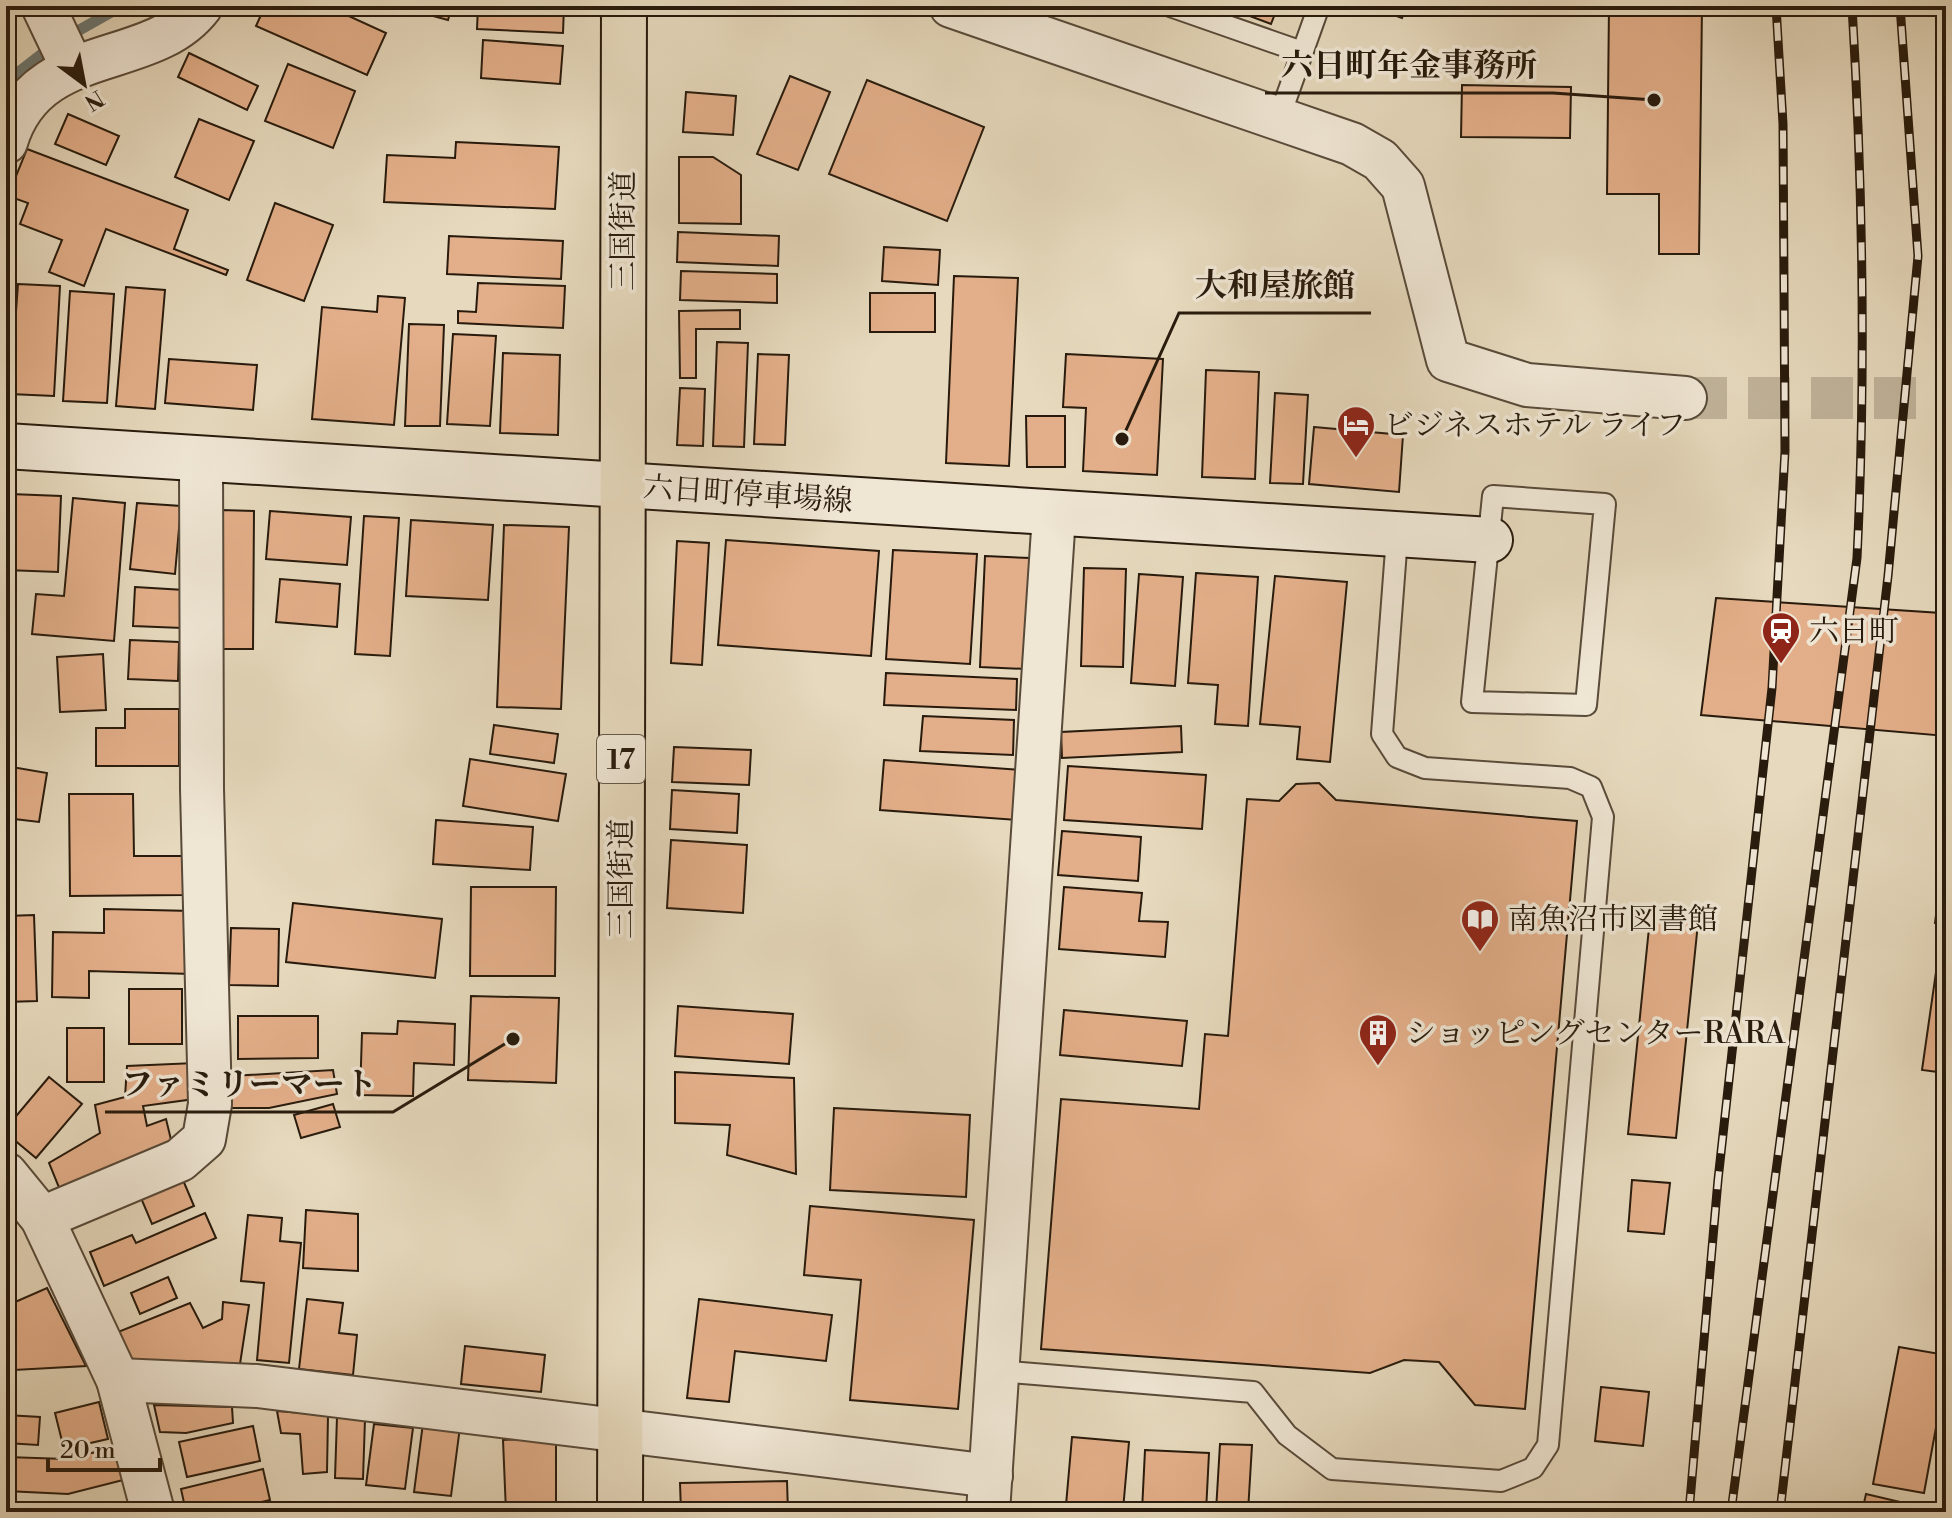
<svg xmlns="http://www.w3.org/2000/svg" width="1952" height="1518" font-family="'Libre Bodoni','Noto Serif JP',serif">
	<rect width="100%" height="100%" fill="#e6d9bd"/>
	<filter id="stains"><feTurbulence type="fractalNoise" baseFrequency=".0025" numOctaves="4"/><feColorMatrix values="0 0 0 0 .2 0 0 0 0 .09 0 0 0 0 .02 0 0 0 .5 -.17"/></filter>
	<radialGradient id="worn" r=".72"><stop offset=".6" stop-color="#630" stop-opacity="0"/><stop offset="1" stop-color="#630" stop-opacity=".3"/></radialGradient>
	<g fill="none" stroke-linecap="round" stroke-linejoin="round">
		<g stroke="#6c7975" stroke-width="11">
			<path d="M67,37L122,6"/>
			<path d="M6,82L52,46"/>
		</g>
	</g>
	<g fill="#e3af8a" stroke="#281b0d" stroke-width="2">
		<path d="M265,6H327L386,33L367,75L256,26Z"/>
		<path d="M396,6H452L448,20Z"/>
		<path d="M478,6H564L563,33L477,29Z"/>
		<path d="M1223,6H1278L1271,24Z"/>
		<path d="M1369,6H1407L1402,18Z"/>
		<path d="M1609,6H1702L1699,254H1659V194H1607Z"/>
		<path d="M483,40L563,46L560,84L481,78Z"/>
		<path d="M189,53L258,86L247,110L178,77Z"/>
		<path d="M288,64L355,91L333,148L265,121Z"/>
		<path d="M790,76L830,92L798,170L757,154Z"/>
		<path d="M867,80L984,127L947,221L829,174Z"/>
		<path d="M1462,85L1571,87L1570,138L1461,137Z"/>
		<path d="M686,92L736,96L733,135L683,132Z"/>
		<path d="M68,114L119,136L106,165L55,144Z"/>
		<path d="M199,119L254,141L229,200L175,177Z"/>
		<path d="M456,142L559,147L555,209L384,202L387,155L455,158Z"/>
		<path d="M27,149L188,210L174,249L228,270L226,275L106,229L84,286L49,272L62,240L20,224L28,203L8,196Z"/>
		<path d="M679,157H713L741,175V224L679,223Z"/>
		<path d="M275,203L333,225L304,301L247,280Z"/>
		<path d="M678,232L779,236L778,266L677,262Z"/>
		<path d="M449,236L563,241L561,279L447,274Z"/>
		<path d="M884,247L940,250L938,285L882,281Z"/>
		<path d="M681,271L777,274V303L680,300Z"/>
		<path d="M954,276L1018,278L1009,466L946,463Z"/>
		<path d="M478,283L565,286L563,328L458,323V311L476,312Z"/>
		<path d="M18,284L60,286L54,396L10,394Z"/>
		<path d="M126,287L165,290L155,409L116,406Z"/>
		<path d="M70,291L114,294L107,403L63,401Z"/>
		<rect x="870" y="293" width="65" height="39"/>
		<path d="M378,296L405,298L394,425L312,419L322,307L377,312Z"/>
		<path d="M740,310V329H696V378H680L679,311Z"/>
		<path d="M409,324L444,325L440,426H405Z"/>
		<path d="M453,334L496,336L490,426L447,424Z"/>
		<path d="M717,342L748,343L744,447L713,446Z"/>
		<path d="M503,353L560,355L558,435L500,433Z"/>
		<path d="M758,354L789,355L785,445L754,444Z"/>
		<path d="M1066,354L1163,359L1157,475L1083,471L1086,408L1063,407Z"/>
		<path d="M169,359L257,365L253,410L165,403Z"/>
		<path d="M1206,370L1259,372L1255,479L1202,477Z"/>
		<path d="M680,388L705,389L703,446L677,445Z"/>
		<path d="M1275,393L1308,395L1303,484L1270,483Z"/>
		<path d="M1026,416H1065V467H1027Z"/>
		<path d="M1314,427L1403,435L1399,492L1309,484Z"/>
		<path d="M10,494L61,496L58,572L6,570Z"/>
		<path d="M73,498L125,503L114,641L32,634L36,594L64,596Z"/>
		<path d="M137,503L181,506L175,574L130,569Z"/>
		<path d="M221,510L254,511L253,649H220Z"/>
		<path d="M270,511L351,517L347,565L266,559Z"/>
		<path d="M364,516L399,518L390,656L355,654Z"/>
		<path d="M411,520L493,525L488,600L406,596Z"/>
		<path d="M504,525L569,527L561,709L497,707Z"/>
		<path d="M726,540L879,551L871,656L718,645Z"/>
		<path d="M677,541L709,543L702,665L671,663Z"/>
		<path d="M893,550L977,554L970,664L886,659Z"/>
		<path d="M985,556L1030,558L1026,669L980,667Z"/>
		<path d="M1084,568L1126,569L1123,667L1081,666Z"/>
		<path d="M1196,573L1258,577L1248,726L1215,724L1218,685L1188,683Z"/>
		<path d="M1139,574L1183,577L1175,686L1131,683Z"/>
		<path d="M1275,576L1347,582L1330,762L1297,759L1300,727L1260,724Z"/>
		<path d="M280,579L340,584L337,627L276,622Z"/>
		<path d="M135,587L184,590L182,628L133,626Z"/>
		<path d="M1716,598L1941,613L1939,690H1946V736L1701,715Z"/>
		<path d="M130,640L179,642L178,681L128,679Z"/>
		<path d="M103,654L106,710L60,712L57,657Z"/>
		<path d="M886,673L1017,679L1016,710L884,705Z"/>
		<path d="M125,709H179V766H96V728H125Z"/>
		<path d="M923,716L1014,720L1013,755L920,751Z"/>
		<path d="M494,725L558,734L554,763L490,754Z"/>
		<path d="M1181,726L1182,752L1062,758L1061,732Z"/>
		<path d="M674,747L751,750L749,785L672,782Z"/>
		<path d="M470,759L566,774L558,821L463,806Z"/>
		<path d="M884,760L1021,770L1017,820L880,810Z"/>
		<path d="M6,766L47,773L39,822L6,818Z"/>
		<path d="M1068,766L1206,775L1202,829L1064,820Z"/>
		<path d="M1319,783L1336,800L1577,821L1525,1409L1475,1405L1439,1362L1404,1360L1370,1373L1041,1349L1061,1099L1199,1109L1205,1034L1228,1036L1247,799L1279,801L1296,784Z"/>
		<path d="M672,790L739,794L737,833L670,829Z"/>
		<path d="M69,794H133L134,856H184V895L70,896Z"/>
		<path d="M436,820L533,827L530,870L433,864Z"/>
		<path d="M1062,831L1141,837L1138,881L1058,875Z"/>
		<path d="M1946,838V925L1935,923Z"/>
		<path d="M671,840L747,845L743,913L667,908Z"/>
		<path d="M471,887H556L555,976H470Z"/>
		<path d="M1064,887L1142,893L1139,921L1168,922L1165,957L1059,949Z"/>
		<path d="M293,903L442,919L435,978L286,962Z"/>
		<path d="M104,909L193,911L192,974L89,971V998L52,997L53,932L104,933Z"/>
		<path d="M34,915L37,1001L6,1002V916Z"/>
		<path d="M1650,918L1698,923L1676,1138L1628,1134Z"/>
		<path d="M231,928L279,929L278,986L229,985Z"/>
		<path d="M1938,958L1946,959V1073L1922,1070Z"/>
		<rect x="129" y="989" width="53" height="55"/>
		<path d="M471,996L559,998L556,1083L468,1080Z"/>
		<path d="M678,1006L793,1014L789,1064L675,1056Z"/>
		<path d="M1064,1010L1187,1021L1182,1066L1060,1055Z"/>
		<path d="M238,1016H318V1058L238,1059Z"/>
		<path d="M398,1021L455,1024L454,1065L414,1063L413,1096L360,1095L362,1033L397,1034Z"/>
		<rect x="67" y="1028" width="37" height="54"/>
		<path d="M195,1063L194,1099L143,1106L147,1126L166,1119L173,1148L62,1195L49,1163L100,1133L95,1105L125,1097L127,1066Z"/>
		<path d="M333,1070L337,1094L269,1108H227L232,1076Z"/>
		<path d="M675,1072L794,1078L796,1174L727,1155L730,1125L675,1123Z"/>
		<path d="M49,1077L82,1104L36,1158L6,1133V1128Z"/>
		<path d="M333,1104L340,1127L301,1138L294,1115Z"/>
		<path d="M834,1108L970,1115L966,1197L830,1190Z"/>
		<path d="M180,1173L194,1206L152,1224L138,1191Z"/>
		<path d="M1632,1180L1670,1183L1664,1234L1628,1231Z"/>
		<path d="M810,1206L974,1220L958,1409L850,1400L861,1280L804,1275Z"/>
		<path d="M306,1210L358,1214V1271L303,1268Z"/>
		<path d="M205,1213L216,1238L104,1286L90,1252L132,1235L136,1243Z"/>
		<path d="M248,1215L282,1218L280,1241L301,1243L289,1363L257,1360L264,1283L241,1281Z"/>
		<path d="M168,1277L177,1298L140,1314L131,1293Z"/>
		<path d="M47,1288L86,1366L14,1370L6,1351V1306Z"/>
		<path d="M307,1299L343,1303L339,1333L357,1335L353,1375L299,1369Z"/>
		<path d="M699,1299L832,1315L826,1361L735,1351L729,1402L687,1398Z"/>
		<path d="M223,1302L249,1305L240,1364L191,1361L136,1370L118,1332L190,1303L203,1328L222,1319Z"/>
		<path d="M465,1346L545,1355L541,1392L461,1384Z"/>
		<path d="M1899,1347L1946,1355V1373L1924,1493L1873,1484Z"/>
		<path d="M1601,1387L1649,1392L1643,1446L1595,1441Z"/>
		<path d="M99,1402L108,1439L64,1449L55,1413Z"/>
		<path d="M154,1405L232,1407L233,1423L186,1433L160,1432Z"/>
		<path d="M277,1411L328,1415L327,1472L303,1474L300,1434L281,1433Z"/>
		<path d="M6,1415L40,1417L38,1445L6,1443Z"/>
		<path d="M337,1417L365,1419L363,1479L335,1478Z"/>
		<path d="M423,1423L460,1427L451,1496L414,1492Z"/>
		<path d="M374,1424L413,1428L405,1489L366,1485Z"/>
		<path d="M253,1426L260,1461L187,1477L179,1442Z"/>
		<path d="M556,1437V1512H506L503,1440Z"/>
		<path d="M1072,1437L1129,1442L1123,1510L1066,1505Z"/>
		<path d="M1220,1444L1252,1445L1248,1512L1216,1511Z"/>
		<path d="M117,1447L127,1479L68,1494L6,1491L7,1457L66,1459Z"/>
		<path d="M1145,1450L1209,1453L1206,1512L1142,1511Z"/>
		<path d="M263,1469L270,1500L220,1512H186L181,1489Z"/>
		<path d="M787,1481L788,1512H681L680,1483Z"/>
		<path d="M1866,1494L1917,1506L1915,1512H1862Z"/>
	</g>
	<g fill="none" stroke-linecap="round" stroke-linejoin="round">
		<path stroke="#c0b39a" stroke-width="42" stroke-dasharray="42 21" stroke-linecap="butt" d="M1685,398H1946"/>
		<defs>
			<g id="service">
				<path d="M1170,6L1302,52"/>
				<path d="M1279,118L1319,6"/>
				<path d="M1493,496L1605,504L1586,705L1472,702Z"/>
				<path d="M998,1371L1253,1392L1287,1435L1332,1469L1501,1481L1533,1468L1548,1445L1603,817L1591,787L1570,778L1425,768L1397,757L1382,734L1397,537"/>
			</g>
			<g id="minor">
				<path d="M43,6L72,67"/>
				<path d="M951,6L1352,144L1380,160L1403,186L1448,360L1527,385L1685,398"/>
				<path d="M6,142C36,40 151,72 201,6"/>
				<path d="M6,1174L42,1218L118,1380L153,1512"/>
				<path d="M42,1218L180,1160L204,1139L210,1104L202,789L201,459"/>
				<path d="M118,1380L257,1386L991,1476"/>
				<path d="M988,1512L1054,515"/>
			</g>
			<path id="secondary" d="M6,446L1490,540"/>
			<path id="trunk" d="M620,1512L624,6"/>
		</defs>
		<use href="#service" stroke="#584a39" stroke-width="24"/>
		<use href="#minor" stroke="#584a39" stroke-width="46"/>
		<use href="#secondary" stroke="#281b0d" stroke-width="48"/>
		<use href="#trunk" stroke="#281b0d" stroke-width="48"/>
		<use href="#service" stroke="#efe6d4" stroke-width="20"/>
		<use href="#minor" stroke="#efe6d4" stroke-width="42"/>
		<use href="#secondary" stroke="#efe6d4" stroke-width="44"/>
		<use href="#trunk" stroke="#e6d9bd" stroke-width="44"/>
		<defs>
			<g id="rail">
				<path d="M1689,1512L1718,1180L1772,688L1785,451L1783,124L1776,6"/>
				<path d="M1731,1512L1857,558C1866,373 1863,190 1852,6"/>
				<path d="M1780,1512L1888,576L1918,256L1900,6"/>
			</g>
		</defs>
		<use href="#rail" stroke="#281b0d" stroke-width="9"/>
		<use href="#rail" stroke="#efe6d4" stroke-width="6" stroke-dasharray="18" stroke-linecap="butt"/>
	</g>
	<defs>
		<symbol id="hotel-pin" viewBox="-11 -11 22 30"><path d="M0 17L-7.5 6A9.5 9.5 0 1 1 7.5 6Z" fill="#8f2418" stroke="#efe6d4"/><path d="M-6-4.5h1.5V1H6V5H4.5V3h-9V5H-6ZM-4 0a1.8 1.8 0 1 1 3.6 0ZM.5 0V-2.5h3Q6-2.5 6 0Z" fill="#fff"/></symbol>
		<symbol id="station-pin" viewBox="-11 -11 22 30"><path d="M0 17L-7.5 6A9.5 9.5 0 1 1 7.5 6Z" fill="#8f2418" stroke="#efe6d4"/><path d="M-3-6H3Q5-6 5-4V2Q5 4 3 4L4.5 6H3L1.5 4h-3L-3 6H-4.5L-3 4Q-5 4-5 2V-4Q-5-6-3-6ZM-3.5-4v3h7v-3ZM-3.5 1v1.5H-2V1ZM2 1v1.5H3.5V1Z" fill="#fff"/></symbol>
		<symbol id="library-pin" viewBox="-11 -11 22 30"><path d="M0 17L-7.5 6A9.5 9.5 0 1 1 7.5 6Z" fill="#8f2418" stroke="#efe6d4"/><path d="M-6-4Q-3-5.5-.7-3.5V5Q-3 3-6 4ZM6-4Q3-5.5 .7-3.5V5Q3 3 6 4Z" fill="#fff"/></symbol>
		<symbol id="building-pin" viewBox="-11 -11 22 30"><path d="M0 17L-7.5 6A9.5 9.5 0 1 1 7.5 6Z" fill="#8f2418" stroke="#efe6d4"/><path d="M-4-6H4V6H1V3H-1V6H-4ZM-2.5-4.3h1.7v1.8h-1.7ZM.8-4.3h1.7v1.8H.8ZM-2.5-1h1.7V.8h-1.7ZM.8-1h1.7V.8H.8Z" fill="#fff"/></symbol>
	</defs>
	<g fill-rule="evenodd">
		<use href="#hotel-pin" x="1334" y="403" width="44" height="60"/>
		<use href="#station-pin" x="1759" y="609" width="44" height="60"/>
		<use href="#library-pin" x="1458" y="897" width="44" height="60"/>
		<use href="#building-pin" x="1356" y="1011" width="44" height="60"/>
	</g>
	<g text-anchor="middle" stroke-width="7" stroke-linejoin="round" paint-order="stroke">
		<rect fill="#efe6d4" stroke="#645849" stroke-width="2" x="597" y="735" width="48" height="48" rx="6"/>
		<g font-size="28" font-weight="bold" fill="#281b0d">
			<text x="621" y="769">17</text>
		</g>
		<g font-size="30" fill="#281b0d" stroke="#efe6d4">
			<text transform="translate(623 231) rotate(-90)" y="10">三国街道</text>
			<text transform="translate(748 494) rotate(4)" y="10">六日町停車場線</text>
			<text transform="translate(621 879) rotate(-90)" y="10">三国街道</text>
		</g>
		<g font-size="30" fill="#281b0d" stroke="#efe6d4" text-anchor="start">
			<text x="1384" y="435">ビジネスホテル ライフ</text>
			<text x="1809" y="641">六日町</text>
			<text x="1508" y="929">南魚沼市図書館</text>
			<text x="1406" y="1043">ショッピングセンターRARA</text>
		</g>
	</g>
	<path fill="none" stroke="#281b0d" stroke-width="3" d="M1654 100L1553 93H1265M1122 439L1179 313H1371M513 1039L393 1112H105"/>
	<g fill="#281b0d" stroke="#efe6d4" stroke-width="3">
		<circle cx="1654" cy="100" r="8"/>
		<circle cx="1122" cy="439" r="8"/>
		<circle cx="513" cy="1039" r="8"/>
	</g>
	<g font-size="32" text-anchor="middle" font-weight="bold" fill="#281b0d" stroke="#efe6d4" stroke-width="7" stroke-linejoin="round" paint-order="stroke">
		<text x="1409" y="76">六日町年金事務所</text>
		<text x="1275" y="296">大和屋旅館</text>
		<text x="249" y="1095">ファミリーマート</text>
	</g>
	<rect width="1952" height="1518" fill="none" stroke="#e6d9bd" stroke-width="32"/>
	<rect x="8" y="8" width="1936" height="1502" fill="none" stroke="#281b0d" stroke-width="4"/>
	<rect x="16" y="16" width="1920" height="1486" fill="none" stroke="#281b0d" stroke-width="2"/>
	<g transform="translate(84 84) rotate(148)" stroke="#efe6d4" stroke-width="6" paint-order="stroke">
	<path d="M0-6L14 30L0 20L-14 30Z" fill="#281b0d"/>
	<text y="-12" font-size="22" font-weight="bold" text-anchor="middle" fill="#281b0d">N</text>
	</g>
	<path d="M48 1458v12h112v-12" fill="none" stroke="#281b0d" stroke-width="4"/>
	<text x="60" y="1458" font-size="24" fill="#281b0d" stroke="#efe6d4" stroke-width="6" paint-order="stroke">20 m</text>
	<rect width="100%" height="100%" filter="url(#stains)"/>
	<rect width="100%" height="100%" fill="url(#worn)"/>
</svg>
